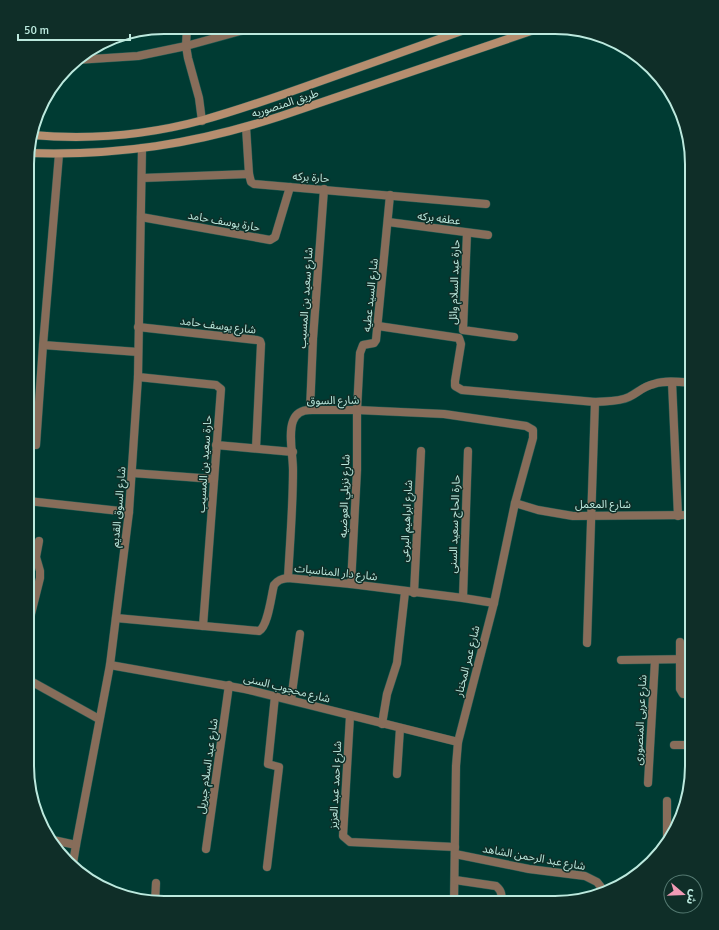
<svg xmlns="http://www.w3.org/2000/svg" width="719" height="930" font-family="Signika,'Noto Sans Arabic',sans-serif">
	<rect width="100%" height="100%" fill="#003b33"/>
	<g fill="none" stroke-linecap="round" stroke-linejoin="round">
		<defs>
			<g id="minor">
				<path d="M187,27L186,46L188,58L199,98L202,121"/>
				<path d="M76,60L138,56L186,46L255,27"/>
				<path d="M246,127L249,174"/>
				<path d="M142,178L249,174L251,182L254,184L486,204"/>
				<path d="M141,217L270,240L275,237L290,187"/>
				<path d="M388,222L488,235"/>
				<path d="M467,233L463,330L514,337"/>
				<path d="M378,326L459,338L461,344L455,381V386L462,390L595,402C607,401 619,402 629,397C639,392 642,387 654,384C666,380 680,382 692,383"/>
				<path d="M138,327L257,340L260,341L261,344L256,448"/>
				<path d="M43,345L138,352"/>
				<path d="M138,377L216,385L221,389L203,626"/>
				<path d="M672,382L678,516"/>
				<path d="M310,410L313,339L324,189"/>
				<path d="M36,445L43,345L59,154"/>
				<path d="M216,445L293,452"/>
				<path d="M132,473L214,479"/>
				<path d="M28,501L129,512"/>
				<path d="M515,503L538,510L573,516L692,515"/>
				<path d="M288,578C290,542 293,506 293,470C293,455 288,434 293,421C296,413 302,410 310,410H357L444,414L526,426L533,430V438L515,503L494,603L458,742L456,766L454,903"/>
				<path d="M351,584L357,470V410L360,353L363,345L374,343L376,340L390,195"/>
				<path d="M414,593L421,451"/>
				<path d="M463,598L468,451"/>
				<path d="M116,618L259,631C268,626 271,597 274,585C278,580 281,579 288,578L351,584L463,598L494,603"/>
				<path d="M27,630L40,578V571L36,557L39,541"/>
				<path d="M680,642V689L683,694H692"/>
				<path d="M587,643L595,402"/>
				<path d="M621,660L692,659"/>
				<path d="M110,665L245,689L458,742"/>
				<path d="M27,679L99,719"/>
				<path d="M291,700L300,634"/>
				<path d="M350,716L343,836L350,842L455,847"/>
				<path d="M382,724L387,694L397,663L405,592"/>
				<path d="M674,745H692"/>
				<path d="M397,774L400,728"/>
				<path d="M648,783L655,660"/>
				<path d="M53,840L76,845"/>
				<path d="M667,844V801"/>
				<path d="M206,849L229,685"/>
				<path d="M455,854L529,869L585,876L597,882L601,887V892"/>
				<path d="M73,863L76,845L110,665L129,512L138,377L142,148"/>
				<path d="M267,867L279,767L268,764L275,696"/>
				<path d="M455,880L496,886C502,891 502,895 501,903"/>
				<path d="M232,901L258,902"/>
				<path d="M155,902L156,883"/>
			</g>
			<g id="secondary">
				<path d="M32,135C89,140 148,135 203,120C243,109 282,95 321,81C371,63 420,46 470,28"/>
				<path d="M28,153C118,156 195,144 281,116L540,28"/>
			</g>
		</defs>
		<use href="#minor" stroke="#225a52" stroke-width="9"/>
		<use href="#secondary" stroke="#225a52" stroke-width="9"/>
		<use href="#minor" stroke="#876d5a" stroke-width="8"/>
		<use href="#secondary" stroke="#b68e6f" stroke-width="8"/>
	</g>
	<g text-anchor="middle" stroke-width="3" stroke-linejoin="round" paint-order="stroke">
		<g font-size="11" fill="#bce9de" stroke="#0f2e28">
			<text transform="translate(285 103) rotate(-18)" y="4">طريق المنصوريه</text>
			<text transform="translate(311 177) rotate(4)" y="4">حارة بركه</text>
			<text transform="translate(439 218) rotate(7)" y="4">عطفه بركه</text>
			<text transform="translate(224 221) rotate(10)" y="4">حارة يوسف حامد</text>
			<text transform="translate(454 282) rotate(-88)" y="4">حارة عبد السلام وائل</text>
			<text transform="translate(370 295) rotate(-84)" y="4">شارع السيد عطيه</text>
			<text transform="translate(305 298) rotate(-86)" y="4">شارع سعيد بن المسيب</text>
			<text transform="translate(218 325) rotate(7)" y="4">شارع يوسف حامد</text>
			<text transform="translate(333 400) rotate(-1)" y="4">شارع السوق</text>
			<text transform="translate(204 464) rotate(-86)" y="4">حارة سعيد بن المسيب</text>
			<text transform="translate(344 496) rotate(-88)" y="4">شارع نزيلي العوضيه</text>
			<text x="603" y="508">شارع المعمل</text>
			<text transform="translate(118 507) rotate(-85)" y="4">شارع السوق القديم</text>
			<text transform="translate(406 521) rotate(-87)" y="4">شارع ابراهيم البرعى</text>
			<text transform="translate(454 524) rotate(-88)" y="4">حارة الحاج سعيد السنى</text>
			<text transform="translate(336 572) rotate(6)" y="4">شارع دار المناسبات</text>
			<text transform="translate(467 661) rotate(-76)" y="4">شارع عمر المختار</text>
			<text transform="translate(287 688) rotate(14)" y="4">شارع محجوب السنى</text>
			<text transform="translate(640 720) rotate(-87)" y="4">شارع عربى المنصورى</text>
			<text transform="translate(207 766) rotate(-82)" y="4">شارع عبد السلام جبريل</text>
			<text transform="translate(335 785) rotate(-87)" y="4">شارع احمد عبد العزيز</text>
			<text transform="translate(534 857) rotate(10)" y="4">شارع عبد الرحمن الشاهد</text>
		</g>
	</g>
	<path d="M0 0H719V930H0ZM164 34H555A130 130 0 0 1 685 164V766A130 130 0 0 1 555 896H164A130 130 0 0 1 34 766V164A130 130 0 0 1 164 34Z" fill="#0f2e28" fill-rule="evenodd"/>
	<path fill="none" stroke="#bce9de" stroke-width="2" d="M164 34H555A130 130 0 0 1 685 164V766A130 130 0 0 1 555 896H164A130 130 0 0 1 34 766V164A130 130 0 0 1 164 34Z"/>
	<g transform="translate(683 894) rotate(109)"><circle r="19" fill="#0f2e28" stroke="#547971"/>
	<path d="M0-3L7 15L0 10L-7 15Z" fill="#f09ab5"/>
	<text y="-6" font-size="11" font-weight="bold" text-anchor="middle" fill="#bce9de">ش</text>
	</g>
	<path d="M18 34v6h112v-6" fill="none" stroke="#bce9de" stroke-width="2"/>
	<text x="24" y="34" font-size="12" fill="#bce9de" stroke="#0f2e28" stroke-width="3" paint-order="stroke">50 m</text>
</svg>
